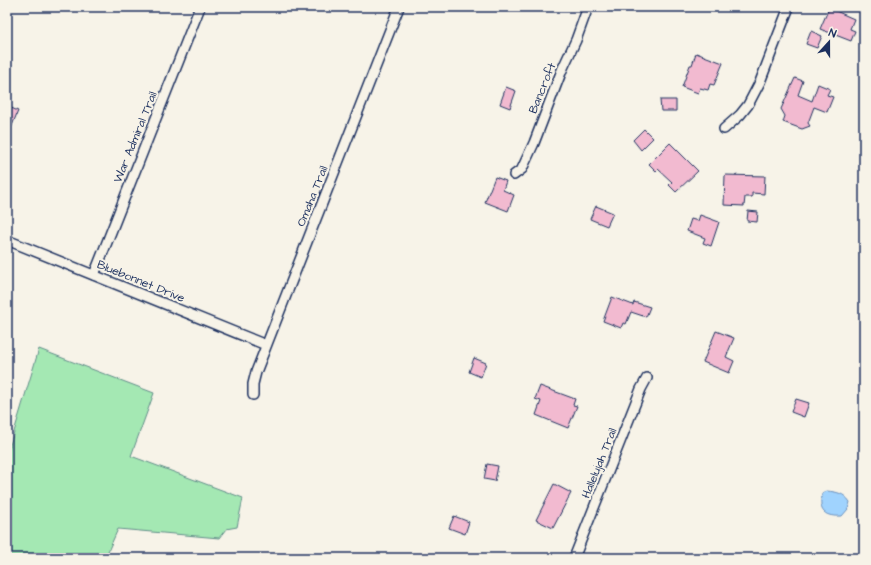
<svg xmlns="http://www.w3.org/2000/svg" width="871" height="565" font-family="'Architects Daughter',sans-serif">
	<rect width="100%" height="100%" fill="#f7f3e8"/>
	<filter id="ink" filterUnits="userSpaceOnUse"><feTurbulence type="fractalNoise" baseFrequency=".025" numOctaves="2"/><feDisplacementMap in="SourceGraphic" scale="8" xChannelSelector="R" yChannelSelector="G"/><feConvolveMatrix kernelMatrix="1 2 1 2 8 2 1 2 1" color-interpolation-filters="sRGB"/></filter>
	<g filter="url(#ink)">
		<path fill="#a4e8b3" stroke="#608c88" d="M39,349L154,393L131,456L243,498L237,527L226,529L219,538L118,529L105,558H7V455Z"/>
		<path fill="#a0d3fe" stroke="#6b91be" d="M827,491C837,492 844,493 850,502L848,509L842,516C825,517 818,512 822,494Z"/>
		<g fill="#f2bad0" stroke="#1b2f5e">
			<path d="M829,8L854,19L850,29L855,31L851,41L820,29Z"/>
			<path d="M811,31L822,36L817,48L806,44Z"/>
			<path d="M696,53L723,63L714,85L710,84L708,90L700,88L698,93L682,87L690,65H692Z"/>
			<path d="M795,78L803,81L798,95L812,101L818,84L830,89L827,95L833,97L827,112L814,107L808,123L810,126L802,129L783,122L785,116L781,109Z"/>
			<path d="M506,87L516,91L510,108L500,104Z"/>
			<path d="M660,100H676V111H661Z"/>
			<path d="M7,106L18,111L7,138Z"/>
			<path d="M644,129L653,138L641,150L633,140Z"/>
			<path d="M670,143L698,171L676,192L669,185L672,182L658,169L656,171L649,164Z"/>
			<path d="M725,175L765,176L764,194L752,193V197H745L744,206L724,205Z"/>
			<path d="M495,177L506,181L503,190L514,195L508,211L485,202Z"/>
			<path d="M596,206L613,213L607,226L590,219Z"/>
			<path d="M748,211L758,212L757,222L747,221Z"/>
			<path d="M700,215L719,222L711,246L703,243L705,238L687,231L691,219L698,221Z"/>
			<path d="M612,297L633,305L634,302L650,307L646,317L631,312L626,324L623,323L621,328L603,321Z"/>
			<path d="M716,331L734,338L726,357L734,361L729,373L703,362Z"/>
			<path d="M474,358L486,363L481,377L469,372Z"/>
			<path d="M540,386L575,399L573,405L577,406L568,428L536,415L541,401L535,399Z"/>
			<path d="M796,399L809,403L804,417L791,412Z"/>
			<path d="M487,464L498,466L495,481L484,479Z"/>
			<path d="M554,484L571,493L553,528L536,520Z"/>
			<path d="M454,516L469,522L465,534L449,528Z"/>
		</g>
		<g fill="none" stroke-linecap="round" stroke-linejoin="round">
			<defs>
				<g id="minor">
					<path d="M724,129L740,115L748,105L760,82L789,7"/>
					<path d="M514,175L522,169L534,143L562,70L576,40L588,7"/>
					<path d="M7,240L266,345"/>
					<path d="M94,275L200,7"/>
					<path d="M253,395V384L256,372L399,7"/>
					<path d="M574,558L641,389L647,378"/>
				</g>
			</defs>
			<use href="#minor" stroke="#1b2f5e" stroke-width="12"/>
			<use href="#minor" stroke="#f7f3e8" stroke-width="9"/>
		</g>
	</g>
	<g text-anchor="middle" stroke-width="4" stroke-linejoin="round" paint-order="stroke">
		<g font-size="12" fill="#1b2f5e" stroke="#f7f3e8">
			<text transform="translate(542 88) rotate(-68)" y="4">Bancroft</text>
			<text transform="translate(135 137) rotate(-68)" y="4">War Admiral Trail</text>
			<text transform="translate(312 196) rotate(-68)" y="4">Omaha Trail</text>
			<text transform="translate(141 281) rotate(22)" y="4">Bluebonnet Drive</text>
			<text transform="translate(599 463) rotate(-68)" y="4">Hallelujah Trail</text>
		</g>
	</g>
	<rect width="871" height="565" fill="none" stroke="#f7f3e8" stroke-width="24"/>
	<rect x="12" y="12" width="847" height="541" fill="none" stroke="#1b2f5e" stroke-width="1.5" filter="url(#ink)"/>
	<g transform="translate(829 42) rotate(21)" stroke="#f7f3e8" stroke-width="3" paint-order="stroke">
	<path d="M0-3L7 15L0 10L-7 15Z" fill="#1b2f5e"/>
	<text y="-6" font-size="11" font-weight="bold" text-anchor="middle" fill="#1b2f5e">N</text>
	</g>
</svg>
